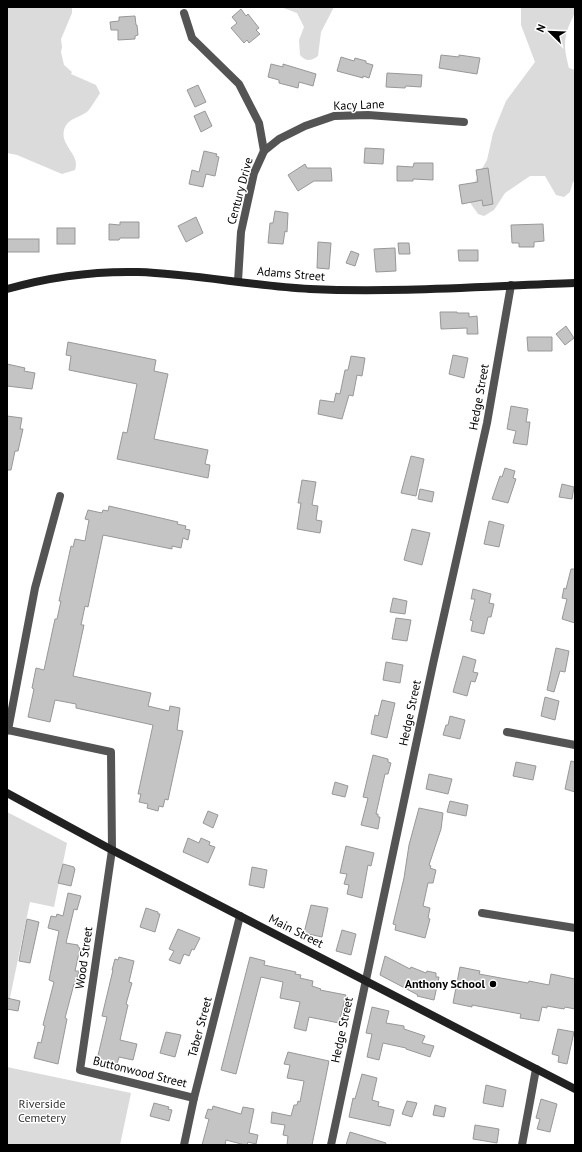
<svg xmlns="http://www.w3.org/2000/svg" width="582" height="1152" font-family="'PT Sans',sans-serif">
	<rect width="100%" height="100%" fill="#fff"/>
	<g fill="#dbdbdb">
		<path d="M7,7H72V13L61,39L62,47L61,52L64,65L72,72L71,74L96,85L100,93C96,99 92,106 88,111C80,118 67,118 64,130C60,146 81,155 75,170L62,174L17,155L7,153Z"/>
		<path d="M281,7H334L321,32L318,56C311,61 306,62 300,55L299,40L304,27L297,13Z"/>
		<path d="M521,7H575C575,16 571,20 568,28C563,43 565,52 569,68L575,70V181L573,182L570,192L564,197L556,195L545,176H530L505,193L494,210L484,216L478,214L471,204L469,192L487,160L493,133L506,101L535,62L521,25Z"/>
		<path d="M7,812L67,843L54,907L30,902L7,1012Z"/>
		<path d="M7,1067L131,1093L120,1145H7Z"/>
	</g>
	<g fill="#c4c4c4" stroke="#989898">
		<path d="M241,9L246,16L248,14L259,28L256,30L260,34L249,43L247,40L244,43L231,28L237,23L232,17Z"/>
		<path d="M135,16L136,25H137L138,35L135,36V39L118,40V30H111L110,22L119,21V17Z"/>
		<path d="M441,55L459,57V55L480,58L477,74L439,68Z"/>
		<path d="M341,57L354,61L355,58L366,61V63L373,65L369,78L363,76V78L337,71Z"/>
		<path d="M271,64L283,67V64L316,74L313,86L299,82L298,88L279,83V80L268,77Z"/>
		<path d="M387,73L422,75L421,87L406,86L405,88L386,87Z"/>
		<path d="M198,85L206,102L195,107L187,90Z"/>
		<path d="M205,111L212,126L201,132L194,116Z"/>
		<path d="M365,148L384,149L383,164L364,163Z"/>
		<path d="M204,151L217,154L216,156L219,157L215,176L206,174L203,187L189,184L192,170L199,172Z"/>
		<path d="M414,163H433V180L413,179V181H397V166L413,167Z"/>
		<path d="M305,164L307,168H331L332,181H314L298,191L288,175Z"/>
		<path d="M488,168L493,204L483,206L482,200L462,204L459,185L478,182L476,170Z"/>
		<path d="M275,211L288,213L287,232L285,231L283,244L268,243L270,223H273Z"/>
		<path d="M196,217L203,233L186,242L178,226Z"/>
		<path d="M120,222H139V238H120L119,240H109V224L120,225Z"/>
		<path d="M543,224L544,241L534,242V247H519V243H512L511,225Z"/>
		<rect x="57" y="228" width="18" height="16"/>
		<rect x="7" y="239" width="32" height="13"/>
		<path d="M318,242L331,243L329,269L317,268Z"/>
		<path d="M398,243H409L410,254H399Z"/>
		<path d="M395,248L396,271L376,272L374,249Z"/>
		<path d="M458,250H478V261H459Z"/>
		<path d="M351,251L359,254L355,266L346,263Z"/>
		<path d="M440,312H457V313H469V317L477,316L478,334H467V328L441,329Z"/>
		<path d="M566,326L574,338L565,345L556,334Z"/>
		<path d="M527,337H552V351H528Z"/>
		<path d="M68,342L156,360L154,371L168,374L154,439L208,450L205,464L210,465L208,478L117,459L123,432L127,433L137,384L69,370L71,356L66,355Z"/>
		<path d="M453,355L468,358L464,378L449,374Z"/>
		<path d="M351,356L365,358L362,376L357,375L353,396L349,395L342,419L318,414L320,400L334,402L336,393L340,394L345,370H348Z"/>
		<path d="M7,364L25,368L24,371L35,373L32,389L7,386Z"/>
		<path d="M511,406L528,409L526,422H530L527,445L513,443L516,431L507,429Z"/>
		<path d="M7,416L22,418L20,429H23L18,451H15L11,470H7Z"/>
		<path d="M411,456L424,459L416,496L401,493Z"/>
		<path d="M505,468L515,471L513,478L516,479L508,503L492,499L500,476L502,477Z"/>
		<path d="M302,480L316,482L312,505L318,506L316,520L322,521L320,533L297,529L301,503H298Z"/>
		<path d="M562,484L574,487L572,499L559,497Z"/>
		<path d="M420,489L434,492L432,502L418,499Z"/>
		<path d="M109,506L178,522L177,524L186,526L185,529L190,530L188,540L183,538L181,548L172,546V549L103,535L88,607L85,606L81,625H84L73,676L151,693L148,706L169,711L170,706L180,708L177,730L183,731L168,800L165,799L163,807L159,806L158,811L147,808L148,804L139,802L141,794H138L153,725L76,708V704L55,700L50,722L28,717L34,689L32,688L36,668L44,670L55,619H57L61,601H59L71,546L73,547L75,539L85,541L89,520L85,519L88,510L102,513L103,510L108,511Z"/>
		<path d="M489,521L504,525L499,547L484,544Z"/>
		<path d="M412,529L430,533L422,565L404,560Z"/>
		<path d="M571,569H575V623L562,619L567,599L562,598L564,588L566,589Z"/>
		<path d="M473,589L491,594L489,603L494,604L491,617H488L484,634L471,631L473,621L470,620L475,599H471Z"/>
		<path d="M393,598L407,601L405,614L390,612Z"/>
		<path d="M396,618L411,620L407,641L392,639Z"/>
		<path d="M556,648L569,651L565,672L560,671L554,692L547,690Z"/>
		<path d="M463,656L476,660L473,672L478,673L475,682L471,681L467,696L453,692Z"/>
		<path d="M386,662L403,665L400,683L383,680Z"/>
		<path d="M545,697L559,701L555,720L541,716Z"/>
		<path d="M382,700L395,703L387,738L371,734L375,715L378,716Z"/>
		<path d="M450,716L465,720L460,739L443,735L446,725H448Z"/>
		<path d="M373,755L388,759V762L391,763L388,774H385L376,814H378V817H380L378,829L361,825L368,798L363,797Z"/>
		<path d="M571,761L575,762V792L565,789Z"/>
		<path d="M516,762L536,766L533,780L513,776Z"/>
		<path d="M429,774L452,779L448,794L426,789Z"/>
		<path d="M335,782L348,786L345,797L332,794Z"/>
		<path d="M450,801L468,805L466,816L447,812Z"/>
		<path d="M419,808L443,813L441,829L429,865L431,866L430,868L436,870L433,883H428L423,906L430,908L428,918L430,919L425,938L395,930L396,925L393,924L404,878L409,845Z"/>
		<path d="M208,811L218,815L213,828L203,823Z"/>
		<path d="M188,838L199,843L201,838L210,842L209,845L215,847L208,863L183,852Z"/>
		<path d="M346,846L374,853L371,866L368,865L362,898L347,894L349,885L344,884L347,874L340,873Z"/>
		<path d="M63,864L74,867V868L75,869L71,886L58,883Z"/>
		<path d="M252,867L267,870L264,888L249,885Z"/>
		<path d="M68,893L81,896L77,910L74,909L66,943L78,945V947L80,948L75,971H79L75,985L74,984L65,1018L67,1019L58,1064L34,1058L38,1042L41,1043L45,1026L43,1025L54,982L49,980L59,931L48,928L51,916L56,917L57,914L63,916Z"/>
		<path d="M311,905L328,908L322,937L304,933Z"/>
		<path d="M146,908L158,912V914H160L155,932L140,927Z"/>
		<path d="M27,919L39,922L30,963L19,961Z"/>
		<path d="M178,929L200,938L194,950L192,949L189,956L184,954L180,964L169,960L174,951L169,949Z"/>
		<path d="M342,930L356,934L351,955L336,951Z"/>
		<path d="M385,956L410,969L411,967L426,973L427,971L436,973V977H439L434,1000L417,996L418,995L380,975Z"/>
		<path d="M119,957L134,961L129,982L132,983L126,1004L128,1005L120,1040L137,1044L133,1060L119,1057L117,1064L97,1060L107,1017L102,1016L113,970H112L115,959L118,960Z"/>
		<path d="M250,957L265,961L264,965L296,972L295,974L301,975L300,978L313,981L312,986L321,989L320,990L346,995L339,1023L309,1017L306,1031L294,1028L300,1002L280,998L283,982L261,977L236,1074L221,1070Z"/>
		<path d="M460,967L480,971L479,974L528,983L529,981L549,985L551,974L575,979V1009L565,1007L564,1009L547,1006V1008L542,1007L539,1021L520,1018L521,1014L472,1005V1007L453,1003Z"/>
		<path d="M7,998L20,1001L18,1011L7,1009Z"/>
		<path d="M372,1007L389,1011L386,1023L404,1026V1029L425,1036L422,1043L434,1046L430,1057L406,1049V1048L383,1043L379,1060L367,1057L372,1034L366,1033Z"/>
		<path d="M558,1029L574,1032L567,1064L558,1062L559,1056L552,1054Z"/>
		<path d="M166,1032L181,1035L175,1057L160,1053Z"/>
		<path d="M288,1052L329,1061L312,1145H287L288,1136L283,1135L285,1125L271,1123L272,1112L291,1116L294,1105H297L298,1101L300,1102L304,1081L287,1078L290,1065L284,1064Z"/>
		<path d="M362,1074L377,1078L372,1100L379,1102L378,1106L394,1110L390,1126L349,1117L353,1098L355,1099Z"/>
		<path d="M486,1085L506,1090L503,1107L483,1103Z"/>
		<path d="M541,1099L557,1104L550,1132L537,1129L540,1119L536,1118Z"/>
		<path d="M407,1101L417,1103L412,1117L402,1114Z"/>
		<path d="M154,1103L169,1107L168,1109L172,1110L169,1121L150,1116Z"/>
		<path d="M435,1105L446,1108L444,1117L433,1115Z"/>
		<path d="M213,1106L241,1114L243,1107L254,1109L249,1133L258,1135L256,1144L248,1142L247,1145H245L226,1140L225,1145H202L209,1119L205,1118L208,1109L212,1110Z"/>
		<path d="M475,1125L499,1129L497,1143L473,1139Z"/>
		<path d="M350,1132L386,1143L385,1145H346Z"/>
	</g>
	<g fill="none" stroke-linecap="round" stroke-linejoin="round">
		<g stroke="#545454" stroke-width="8">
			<path d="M184,13L192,38L239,84L259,123L264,151L254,173L241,232L238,281"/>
			<path d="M264,151L279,139L305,126L334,116L368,115L464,122"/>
			<path d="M8,730L35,588L60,496"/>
			<path d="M7,731L8,730L111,752L112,850L80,1070L194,1098"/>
			<path d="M507,732L575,745"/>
			<path d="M482,913L575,928"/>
			<path d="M184,1145L194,1098L240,916"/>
			<path d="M331,1145L433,664L487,423L511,285"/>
			<path d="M522,1145L536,1069"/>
		</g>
		<g stroke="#212121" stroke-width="8">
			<path d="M7,289C49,277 94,271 138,272C196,274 252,286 310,289C397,293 487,286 575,283"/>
			<path d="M7,793L112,850L575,1089"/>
		</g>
	</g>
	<circle fill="#000" stroke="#fff" stroke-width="1.5" cx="493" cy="984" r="4"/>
	<g text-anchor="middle" stroke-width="3" stroke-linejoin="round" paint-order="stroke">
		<g font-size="12" fill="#000" stroke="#fff">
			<text transform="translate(359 105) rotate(-2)" y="4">Kacy Lane</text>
			<text transform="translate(240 191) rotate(-75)" y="4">Century Drive</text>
			<text transform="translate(291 274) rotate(5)" y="4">Adams Street</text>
			<text transform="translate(479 397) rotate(-80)" y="4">Hedge Street</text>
			<text transform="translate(410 713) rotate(-78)" y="4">Hedge Street</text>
			<text transform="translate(296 931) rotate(27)" y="4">Main Street</text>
			<text transform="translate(84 958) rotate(-82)" y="4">Wood Street</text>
			<text transform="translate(200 1027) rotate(-75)" y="4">Taber Street</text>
			<text transform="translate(342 1030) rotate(-78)" y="4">Hedge Street</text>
			<text transform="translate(140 1072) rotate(14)" y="4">Buttonwood Street</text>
		</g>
		<g font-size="12" font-weight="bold" fill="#000" stroke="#fff" text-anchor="end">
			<text x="485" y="988">Anthony School</text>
		</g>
		<g font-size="12" fill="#323232" stroke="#fff">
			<text x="42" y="1108">Riverside<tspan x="42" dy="14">Cemetery</tspan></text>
		</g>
	</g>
	<rect width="582" height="1152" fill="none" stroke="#000000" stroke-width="16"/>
	<g transform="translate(550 32) rotate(293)" stroke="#ffffff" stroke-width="3" paint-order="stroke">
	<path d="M0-3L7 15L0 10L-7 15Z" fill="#000000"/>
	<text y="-6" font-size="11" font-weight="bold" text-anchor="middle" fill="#000000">N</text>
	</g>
</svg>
